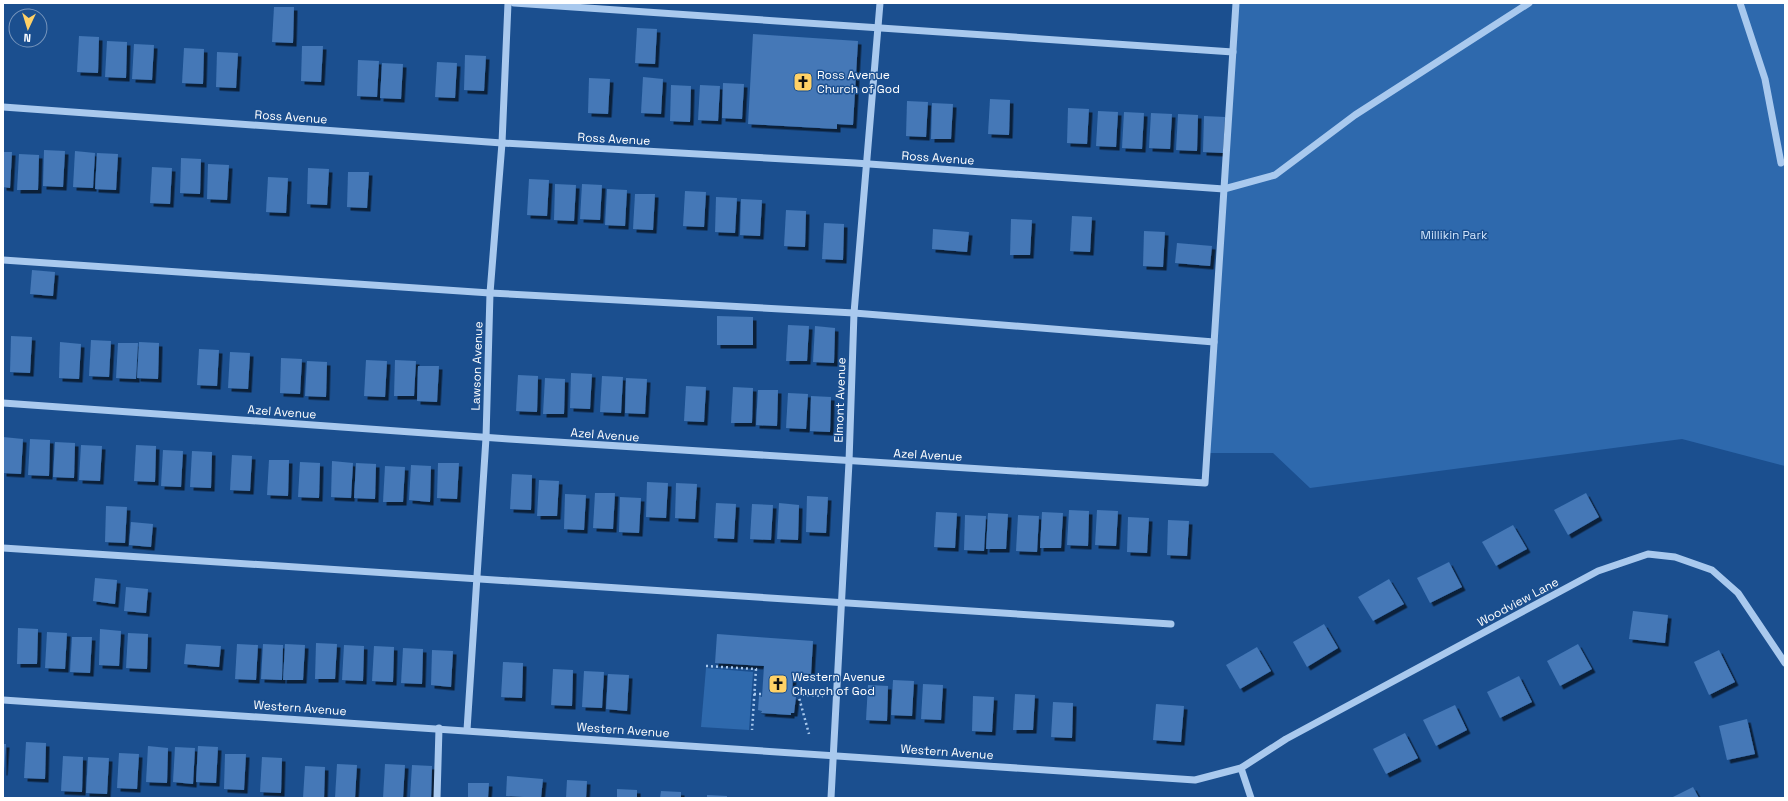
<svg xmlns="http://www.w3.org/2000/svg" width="1788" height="801" font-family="'Space Grotesk',sans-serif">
	<defs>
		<filter id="shadow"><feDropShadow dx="3.5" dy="3.5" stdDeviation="0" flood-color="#0009"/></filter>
	</defs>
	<rect width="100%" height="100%" fill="#1b4f8f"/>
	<g fill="#2e69ad">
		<path d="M1236,3H1785V466L1682,439L1310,488L1273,453H1207Z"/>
		<path d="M706,668L753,672L749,730L701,727Z"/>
	</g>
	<g fill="#4478b7" filter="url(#shadow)">
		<path d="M274,7H294L293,43L272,42Z"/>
		<path d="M637,28L657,29L655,64L635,63Z"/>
		<path d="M753,34L858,41L853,125L837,124V129L748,124Z"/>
		<path d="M79,36L99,37L98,73L77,72Z"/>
		<path d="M107,41L127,42L126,78L105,77Z"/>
		<path d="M134,44L154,45L152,80L132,79Z"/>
		<path d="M302,46H323L321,82L301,81Z"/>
		<path d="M184,48L204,49L203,84L182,83Z"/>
		<path d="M217,52L238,53L236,88L216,87Z"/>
		<path d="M465,55L486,56L484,91L464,90Z"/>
		<path d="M358,60L379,61L377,97L357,96Z"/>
		<path d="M437,62L457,63L455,98L435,97Z"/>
		<path d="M382,63L403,64L401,99L380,98Z"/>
		<path d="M643,77L663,79L661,114L641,113Z"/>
		<path d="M589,78L610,79L608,114L588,113Z"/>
		<path d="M723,83L744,84L742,119L722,118Z"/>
		<path d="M671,85L691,86L690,122L670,121Z"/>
		<path d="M700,85L720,86L718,121L698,120Z"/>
		<path d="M990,99L1010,100L1009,135L988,134Z"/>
		<path d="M907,101L928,102L926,137L906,136Z"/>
		<path d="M932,103L953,104L951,139H931Z"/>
		<path d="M1068,108L1089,109L1087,144L1067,143Z"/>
		<path d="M1098,111L1118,112L1116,147L1096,146Z"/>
		<path d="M1124,112L1144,113L1142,149L1122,148Z"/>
		<path d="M1151,113L1172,114L1170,149L1149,148Z"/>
		<path d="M1178,114L1198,115L1197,151L1176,150Z"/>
		<path d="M1204,116L1225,117L1223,153L1203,152Z"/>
		<path d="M44,150L65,151L63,187L43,186Z"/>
		<path d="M75,151L95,153L93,188L73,187Z"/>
		<path d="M3,152H12L10,188L3,187Z"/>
		<path d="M97,153L118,154L116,190L95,189Z"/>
		<path d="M19,154L39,155L38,190H17Z"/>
		<path d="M181,158L201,159L200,194L180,193Z"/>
		<path d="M208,164L229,165L227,200L207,199Z"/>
		<path d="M152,167L172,168L170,204L150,203Z"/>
		<path d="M308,168L329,169L327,205L307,204Z"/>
		<path d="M348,172H369L367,208L347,207Z"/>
		<path d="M268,177L288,178L286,213L266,212Z"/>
		<path d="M529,179L549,180L547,216L527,215Z"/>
		<path d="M555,184L576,185L574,221L554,220Z"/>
		<path d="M582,184L602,185L600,220L580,219Z"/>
		<path d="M607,189L627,190L625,226L605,225Z"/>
		<path d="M685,191L706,192L704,227L683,226Z"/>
		<path d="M635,194H655L653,230L633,229Z"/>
		<path d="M716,197L737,198L735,233L715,232Z"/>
		<path d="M741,199L762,200L760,236L740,235Z"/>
		<path d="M786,210L806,211L805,247L784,246Z"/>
		<path d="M1072,216L1092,217L1090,252L1070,251Z"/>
		<path d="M1011,219L1032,220L1030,255H1010Z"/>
		<path d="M824,223L844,224L843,260L822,259Z"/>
		<path d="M933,229L969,232L967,252L932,249Z"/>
		<path d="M1144,231L1165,232L1163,267L1143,266Z"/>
		<path d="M1177,243L1212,246L1210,266L1175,263Z"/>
		<path d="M32,270L55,272L53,296L30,294Z"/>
		<path d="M717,316L753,317V345H717Z"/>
		<path d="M788,325L809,326L807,361H786Z"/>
		<path d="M815,326L835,328L834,363L813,362Z"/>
		<path d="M11,336L32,337L30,373L10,372Z"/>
		<path d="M91,340L111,341L109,377L89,376Z"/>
		<path d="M60,342L81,344L79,379L59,378Z"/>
		<path d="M139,342L159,343L158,379L137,378Z"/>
		<path d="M118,343H138L136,379L116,378Z"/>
		<path d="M199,349L219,350L217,386L197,385Z"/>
		<path d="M230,352L250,353L248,389L228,388Z"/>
		<path d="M281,358L302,359L300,394L280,393Z"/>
		<path d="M366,360L387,361L385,397L364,396Z"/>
		<path d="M395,360L416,361L414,396H394Z"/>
		<path d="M307,361L327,362L326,397L305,396Z"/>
		<path d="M418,366H439L437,402L417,401Z"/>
		<path d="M571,373L592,374L590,409L570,408Z"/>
		<path d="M518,375L538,376L537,412L516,411Z"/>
		<path d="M602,376L623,377L621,413L600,412Z"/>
		<path d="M545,378L565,379L564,414H543Z"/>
		<path d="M626,378L647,379L645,414L625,413Z"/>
		<path d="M686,386L706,387L704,422L684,421Z"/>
		<path d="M733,387L753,388L752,423H731Z"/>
		<path d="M758,390H778L777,426L756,425Z"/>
		<path d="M788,393L808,394L806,429L786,428Z"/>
		<path d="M811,396L831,397L830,432L810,431Z"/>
		<path d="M3,437L23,439L21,474L3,473Z"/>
		<path d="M30,439L50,440L49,476L28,475Z"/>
		<path d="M55,442L75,443L74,478L53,477Z"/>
		<path d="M81,445L102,446L100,481L79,480Z"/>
		<path d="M136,445L156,446L155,482L134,481Z"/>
		<path d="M163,450L183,451L181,487L161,486Z"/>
		<path d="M192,451L212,452L211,488L190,487Z"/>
		<path d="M232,455L252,456L250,491L230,490Z"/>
		<path d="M269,460H289L288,496L267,495Z"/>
		<path d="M332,461L353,463L351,498L331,497Z"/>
		<path d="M300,462L320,463L319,498L298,497Z"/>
		<path d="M356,463L376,464L375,499L354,498Z"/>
		<path d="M438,463H459L457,499L437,498Z"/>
		<path d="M411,465L431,466L430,502L409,500Z"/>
		<path d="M385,466L405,467L403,502H383Z"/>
		<path d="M512,474L532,475L531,510L510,509Z"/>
		<path d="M539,480L559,481L557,516H537Z"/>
		<path d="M647,482L668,483L666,518L646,517Z"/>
		<path d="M676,483L697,484L695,519L675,518Z"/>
		<path d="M595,493H615L613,529L593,528Z"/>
		<path d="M1586,493L1599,517L1568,535L1554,510Z"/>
		<path d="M565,494L586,495L584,530L564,529Z"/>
		<path d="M807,496L828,497L826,533L806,532Z"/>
		<path d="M620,497L641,498L639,533L619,532Z"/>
		<path d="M716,503L736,504L734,539L714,538Z"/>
		<path d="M779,503L799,505L798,540L777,539Z"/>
		<path d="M752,504L773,505L771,540L750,539Z"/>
		<path d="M106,506L127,507L125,543L105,542Z"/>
		<path d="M1069,510L1089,511L1088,546L1067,545Z"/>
		<path d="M1097,510L1118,511L1116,546L1095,545Z"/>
		<path d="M936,512L957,513L955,548L934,547Z"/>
		<path d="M1042,512L1063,513L1061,548H1040Z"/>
		<path d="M988,513L1008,514L1006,549H986Z"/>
		<path d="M965,515L986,516L984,551L964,550Z"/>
		<path d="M1018,515L1039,516L1037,552L1016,551Z"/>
		<path d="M1128,517L1149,518L1147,553L1127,552Z"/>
		<path d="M1168,520L1189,521L1187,556L1167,555Z"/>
		<path d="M131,522L153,524L151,547L129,545Z"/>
		<path d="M1513,525L1527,549L1496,566L1482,542Z"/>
		<path d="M1449,562L1462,587L1430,603L1417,578Z"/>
		<path d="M95,578L117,580L115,604L93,601Z"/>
		<path d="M1389,579L1404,604L1373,621L1358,597Z"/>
		<path d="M126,587L148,589L146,613L124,611Z"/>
		<path d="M1633,611L1668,615L1665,643L1629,639Z"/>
		<path d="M1324,624L1338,648L1307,667L1293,642Z"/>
		<path d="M18,628L38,629L37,664H17Z"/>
		<path d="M100,629L121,631L119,666L99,665Z"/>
		<path d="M47,632L67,633L65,669L45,668Z"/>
		<path d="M128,633L148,634L147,669L126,668Z"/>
		<path d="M717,634L813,641L811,674L793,673L792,696L796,697L794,713H791V715L761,713L762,711L758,710L759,696L762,697L764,666L715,663Z"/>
		<path d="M72,637H92L90,673L70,672Z"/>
		<path d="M316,643L337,644L335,679H315Z"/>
		<path d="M186,644L221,646L219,667L184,664Z"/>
		<path d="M237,644L258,645L256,680L235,679Z"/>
		<path d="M263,644L283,645L282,680L261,679Z"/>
		<path d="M285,644L305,645L303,680H283Z"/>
		<path d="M1578,644L1592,669L1560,686L1547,661Z"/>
		<path d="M344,645L364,646L363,681L342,680Z"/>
		<path d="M374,646L394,647L393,682L372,681Z"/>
		<path d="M1257,647L1271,671L1240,689L1226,665Z"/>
		<path d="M403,648L423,649L422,684L401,683Z"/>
		<path d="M432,650L453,651L451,687L431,685Z"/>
		<path d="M1719,650L1735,682L1709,695L1694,662Z"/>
		<path d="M503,662L523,663L522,698L501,697Z"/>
		<path d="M553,669L573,670L572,706L551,705Z"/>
		<path d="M584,671L604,672L602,708L582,707Z"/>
		<path d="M608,674L629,675L627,711L606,709Z"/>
		<path d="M1519,676L1532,702L1500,718L1487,692Z"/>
		<path d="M893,680L914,681L912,716L891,715Z"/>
		<path d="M923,684L943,685L941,720L921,719Z"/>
		<path d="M868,685L888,686L887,721L866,720Z"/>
		<path d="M1015,694L1035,695L1033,730H1013Z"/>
		<path d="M973,696L994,697L992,732L972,731Z"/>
		<path d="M1053,702L1073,703L1072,738L1051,737Z"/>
		<path d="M1156,704L1184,706L1181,742L1153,740Z"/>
		<path d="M1455,705L1467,730L1436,746L1423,720Z"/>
		<path d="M1747,719L1755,754L1727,760L1719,726Z"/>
		<path d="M1405,733L1418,758L1386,774L1373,749Z"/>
		<path d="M26,742L46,743L45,779L24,778Z"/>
		<path d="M3,744H6L4,772H3Z"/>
		<path d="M148,746L168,748L167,783L146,782Z"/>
		<path d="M198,746L218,747L216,783L196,782Z"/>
		<path d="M175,747L195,748L193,784L173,782Z"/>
		<path d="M119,753L139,754L137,789L117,788Z"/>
		<path d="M225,754H246L244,790L224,789Z"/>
		<path d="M63,756L83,757L82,792L61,791Z"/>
		<path d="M88,757L109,758L107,794L86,793Z"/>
		<path d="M262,757L282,758L281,793L260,792Z"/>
		<path d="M337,764L357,765L355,798H335Z"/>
		<path d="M385,764L405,765L403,798H383Z"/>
		<path d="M412,765L432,766L431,798H410Z"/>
		<path d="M305,766L325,767L324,798H303Z"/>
		<path d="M507,776L543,779L541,798L506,796Z"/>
		<path d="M567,780L587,781L586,798H566Z"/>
		<path d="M468,783H489L488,798H468Z"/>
		<path d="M1693,787L1699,798H1671Z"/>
		<path d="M617,789L637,790V798H617Z"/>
		<path d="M661,791L681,792V798H660Z"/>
		<path d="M707,795L727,796V798H707Z"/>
	</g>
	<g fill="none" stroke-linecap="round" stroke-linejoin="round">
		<g stroke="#a9c9ee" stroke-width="2.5" stroke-dasharray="2 3" stroke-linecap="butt">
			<path d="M706,666L756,669L752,730"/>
			<path d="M754,694H762"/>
			<path d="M792,694L823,696"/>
			<path d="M798,694L809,734"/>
		</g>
		<g stroke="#a9c9ee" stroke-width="7">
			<path d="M514,3L1233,52"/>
			<path d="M1740,3L1765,79L1781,163"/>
			<path d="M3,107L502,143L855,163L1224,189L1275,175L1355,115L1529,3"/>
			<path d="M3,260L490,293L854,313L1214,342"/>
			<path d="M3,403L509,439L1205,483L1236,3"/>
			<path d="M3,548L1171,624"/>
			<path d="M3,700L1195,780L1241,768L1286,739L1598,571L1648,554L1675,557L1712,570L1738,593L1785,663"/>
			<path d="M467,730L486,438L490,293L502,143L508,3"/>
			<path d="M1241,768L1251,798"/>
			<path d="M437,798L439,728"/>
			<path d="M831,798L849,462L854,313L880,3"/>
		</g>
	</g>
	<defs>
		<symbol id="church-square" viewBox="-11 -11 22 22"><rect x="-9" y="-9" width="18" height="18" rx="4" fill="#ffd166" stroke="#1b4f8f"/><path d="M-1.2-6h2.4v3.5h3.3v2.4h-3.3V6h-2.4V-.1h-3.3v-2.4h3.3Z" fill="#111"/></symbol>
	</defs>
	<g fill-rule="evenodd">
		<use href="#church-square" x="792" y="71" width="22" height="22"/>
		<use href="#church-square" x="767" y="673" width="22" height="22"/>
	</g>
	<g text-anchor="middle" stroke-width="3" stroke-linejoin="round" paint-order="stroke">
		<g font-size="12" fill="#fff" stroke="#1b4f8f" text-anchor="start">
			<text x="817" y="79">Ross Avenue<tspan x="817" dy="14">Church of God</tspan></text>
			<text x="792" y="681">Western Avenue<tspan x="792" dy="14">Church of God</tspan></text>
		</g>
		<g font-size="12" fill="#fff" stroke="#1b4f8f">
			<text transform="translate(291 117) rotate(4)" y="4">Ross Avenue</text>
			<text transform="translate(614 139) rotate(3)" y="4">Ross Avenue</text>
			<text transform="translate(938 158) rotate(4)" y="4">Ross Avenue</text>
			<text transform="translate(477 366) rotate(-88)" y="4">Lawson Avenue</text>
			<text transform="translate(840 400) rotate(-88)" y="4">Elmont Avenue</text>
			<text transform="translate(282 412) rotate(4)" y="4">Azel Avenue</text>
			<text transform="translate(605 435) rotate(4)" y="4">Azel Avenue</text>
			<text transform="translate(928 455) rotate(3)" y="4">Azel Avenue</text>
			<text transform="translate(1518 602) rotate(-28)" y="4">Woodview Lane</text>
			<text transform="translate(300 708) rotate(4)" y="4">Western Avenue</text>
			<text transform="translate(623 730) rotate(4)" y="4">Western Avenue</text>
			<text transform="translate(947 752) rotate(4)" y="4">Western Avenue</text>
		</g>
		<g font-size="12" fill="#cfe3fa" stroke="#1b4f8f">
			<text x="1454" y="239">Millikin Park</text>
		</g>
	</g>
	<rect width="1788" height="801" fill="none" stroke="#ffffff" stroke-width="8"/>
	<g transform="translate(28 28) rotate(184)"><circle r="19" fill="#1b4f8f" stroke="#7695bc"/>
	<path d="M0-3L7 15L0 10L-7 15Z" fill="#ffd166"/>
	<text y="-6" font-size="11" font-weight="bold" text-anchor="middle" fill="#ffffff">N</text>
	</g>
</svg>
